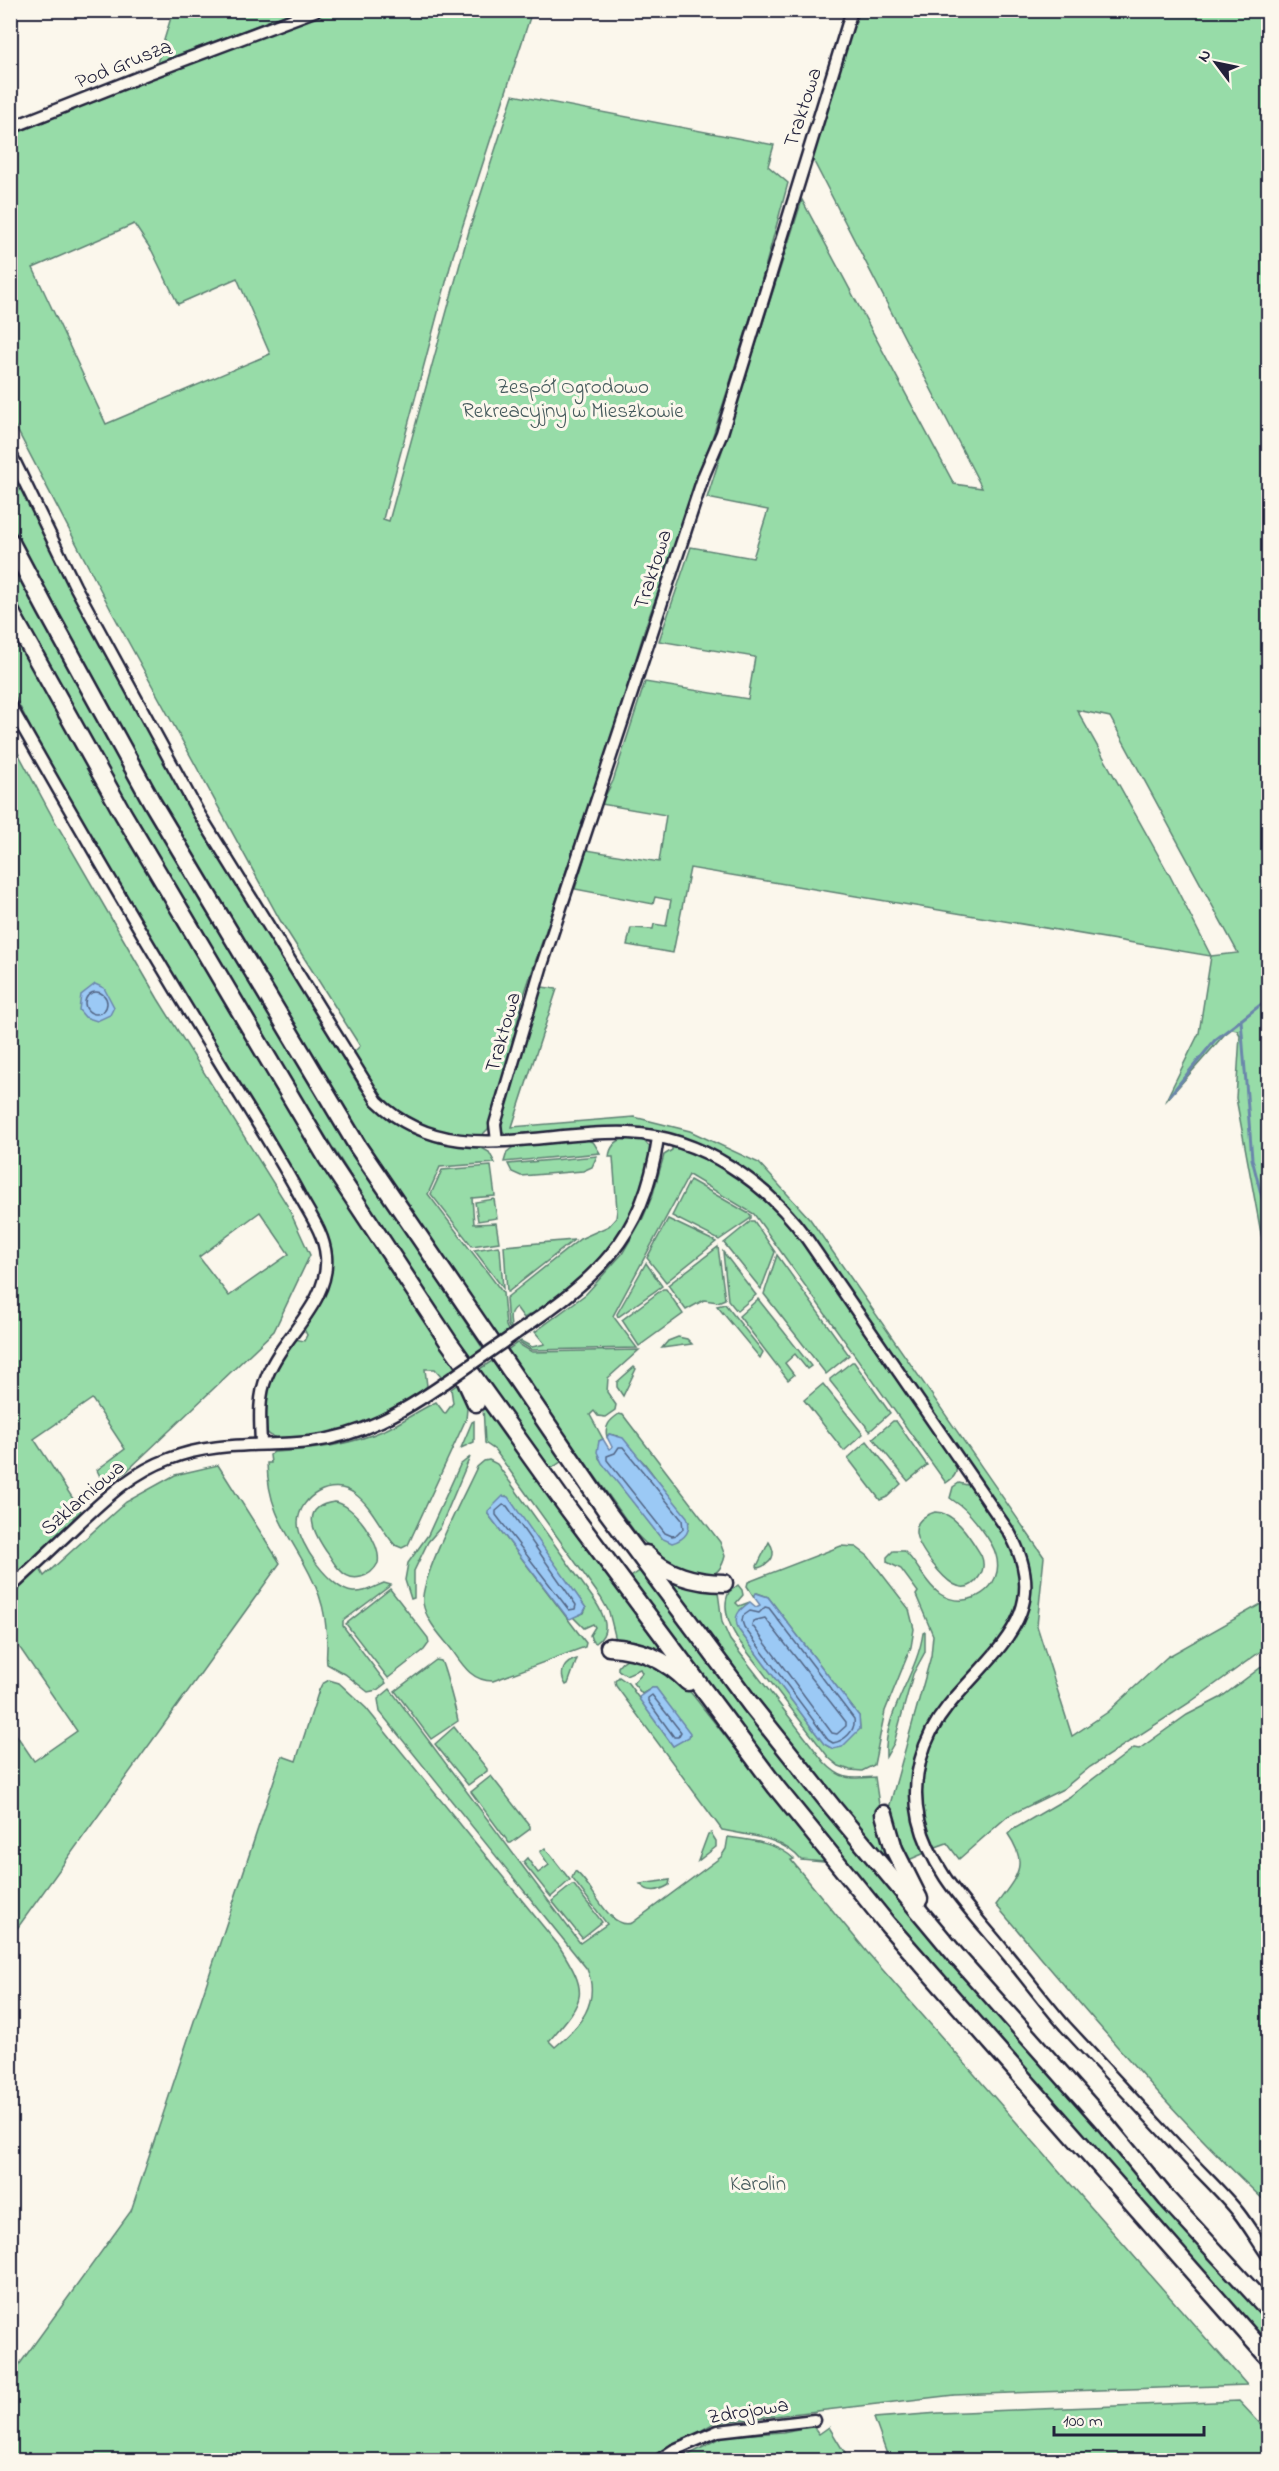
<svg xmlns="http://www.w3.org/2000/svg" width="1279" height="2471" font-family="'Indie Flower',sans-serif">
	<rect width="100%" height="100%" fill="#fbf7ec"/>
	<filter id="ink" filterUnits="userSpaceOnUse"><feTurbulence type="fractalNoise" baseFrequency=".0167" numOctaves="2"/><feDisplacementMap in="SourceGraphic" scale="12" xChannelSelector="R" yChannelSelector="G"/><feConvolveMatrix kernelMatrix="1 2 1 2 8 2 1 2 1" color-interpolation-filters="sRGB"/></filter>
	<g filter="url(#ink)">
		<g fill="#97dca8" stroke="#5c7f72" stroke-width="1.5" fill-rule="evenodd">
			<path d="M173,11V10L296,11L157,63Z"/>
			<path d="M306,11H532L453,256L383,519L389,521L469,231L513,95L774,145L768,166L788,183L760,286L728,389L696,488L646,625L620,712L524,995L497,1105L488,1129L480,1137C467,1135 452,1135 439,1132C396,1123 374,1088 352,1054L360,1046L280,920L112,612L11,418L10,136ZM134,224L152,251L178,304L237,278L270,354L106,424L33,268Z"/>
			<path d="M858,11H1268V1032C1260,1061 1261,1093 1268,1123V1271L1236,1098L1240,1035L1237,1030L1232,1029L1224,1035L1165,1102L1199,1033L1211,956L690,868L673,953L627,945L631,928L653,929L654,924L666,926L671,900L655,897L653,904L575,889L587,850L659,862L666,815L601,804L613,781L645,682L748,699L755,657L659,641L691,547L753,558L768,510L707,498L802,200L954,484L982,488L811,156ZM1077,710L1110,717L1238,953L1211,956L1170,876Z"/>
			<path d="M10,465L202,825L361,1089L380,1111L411,1132L439,1143L480,1147L489,1152L495,1163L440,1167L428,1194L503,1293L506,1326L509,1332L498,1340L349,1117L189,852L64,627L11,523Z"/>
			<path d="M10,556C71,669 131,783 196,894C287,1049 384,1201 484,1350L471,1359C304,1111 149,856 11,592Z"/>
			<path d="M10,623C103,798 202,969 305,1138C353,1216 406,1292 456,1369L443,1378L435,1369H425L427,1386L420,1392L422,1394C383,1420 339,1436 293,1438C283,1438 273,1440 267,1432C258,1398 277,1365 295,1339L304,1341L307,1335L303,1327C323,1296 338,1275 327,1236L139,919L37,740L11,689Z"/>
			<path d="M10,738L53,818L158,999L287,1205L310,1255L274,1331L126,1472L104,1485L97,1470L125,1449L92,1399L34,1439L81,1511L73,1518L76,1521L11,1580ZM260,1212L289,1254L229,1296L199,1257Z"/>
			<path d="M542,987L557,989L512,1127L634,1117L690,1131L759,1163L810,1219L1044,1557L1037,1626L1072,1736L1108,1712L1167,1657L1268,1600V1646L1189,1703L1090,1767L1063,1789L1008,1816L959,1859L947,1843L933,1848C871,1696 1074,1668 1022,1546L808,1233C792,1212 774,1192 753,1176L637,1129H589L507,1135L499,1128Z"/>
			<path d="M584,1138L594,1143L600,1153L504,1162L507,1152L517,1144Z"/>
			<path d="M625,1138L643,1140L651,1148C642,1200 618,1249 578,1284C564,1296 548,1306 534,1316L531,1314L524,1318L516,1307C506,1314 512,1322 511,1331L508,1326L506,1298L580,1239L609,1226L616,1218L617,1210L613,1157H609C610,1147 615,1141 625,1138Z"/>
			<path d="M672,1146C722,1158 760,1192 794,1229L956,1465C958,1474 953,1478 946,1483L754,1214L689,1175L613,1316L637,1348L532,1350L519,1342L521,1341L532,1347L545,1344L535,1332L586,1294L622,1254L643,1218L653,1194L664,1155L672,1150Z"/>
			<path d="M597,1156L592,1167L583,1171L521,1176L512,1172L508,1164Z"/>
			<path d="M491,1166L495,1196L472,1198L474,1224L496,1223L499,1242L472,1246L431,1194L442,1170Z"/>
			<path d="M690,1180L751,1215V1218L719,1240L672,1216Z"/>
			<path d="M494,1199L497,1218L478,1221L475,1202Z"/>
			<path d="M668,1219L716,1242L666,1282L647,1258Z"/>
			<path d="M751,1221H754L775,1252L761,1289L724,1243Z"/>
			<path d="M574,1240L508,1292H507L504,1246Z"/>
			<path d="M498,1246L500,1248L503,1288L474,1250Z"/>
			<path d="M718,1247L725,1299L718,1302L704,1300L686,1310L668,1285Z"/>
			<path d="M723,1252L756,1295L737,1311L728,1300Z"/>
			<path d="M777,1255L849,1355L826,1374L764,1294Z"/>
			<path d="M646,1263L662,1286L618,1317L617,1314Z"/>
			<path d="M663,1289H666L683,1314L639,1346L622,1320Z"/>
			<path d="M758,1299L811,1366L807,1369L795,1354L785,1363L794,1375L788,1380L739,1316Z"/>
			<path d="M725,1304L763,1352L760,1358L717,1306Z"/>
			<path d="M678,1337L687,1339L692,1344L662,1348L668,1341Z"/>
			<path d="M517,1343L532,1352L639,1350L608,1378L607,1392L616,1405L615,1410L605,1417L598,1416L594,1411L590,1415L603,1439L599,1441V1458L661,1538L689,1522L645,1464L618,1436L609,1434L607,1437C604,1426 610,1420 619,1414L623,1415L720,1542L725,1556C714,1604 654,1553 637,1535L506,1351Z"/>
			<path d="M492,1361L562,1461L548,1471L478,1370Z"/>
			<path d="M852,1362H854L890,1413L870,1431L830,1381V1379Z"/>
			<path d="M634,1367L636,1369L623,1396L617,1387V1382Z"/>
			<path d="M462,1381L468,1399L466,1419L408,1545L402,1548L395,1545C381,1530 372,1506 355,1494C332,1477 299,1496 298,1523C298,1544 331,1590 353,1592C365,1593 373,1587 384,1583L391,1585L343,1621V1626L386,1683L377,1690L368,1692L345,1674L327,1664C326,1658 327,1652 327,1646C327,1629 325,1612 319,1595C301,1544 268,1525 267,1463H271L270,1455L274,1452C313,1450 351,1445 387,1429C404,1421 419,1410 436,1402L445,1414L453,1403L451,1389Z"/>
			<path d="M823,1384L863,1434L844,1451L804,1400Z"/>
			<path d="M485,1406L666,1656L616,1640L609,1612L601,1598L495,1450L485,1443L483,1407Z"/>
			<path d="M474,1421V1442L461,1448L472,1422Z"/>
			<path d="M893,1421H896L927,1465L908,1481L873,1438Z"/>
			<path d="M867,1441L901,1484L887,1497L880,1500L848,1458Z"/>
			<path d="M470,1457L440,1528L428,1542L414,1571V1598L411,1599L405,1580L408,1563L428,1535L460,1465Z"/>
			<path d="M489,1460L497,1464L595,1601C604,1615 612,1632 596,1643L592,1641L590,1635L595,1627L593,1624L584,1628L573,1617L584,1613L586,1608L506,1496L488,1514L586,1643L585,1647L493,1681C472,1681 463,1666 452,1650C441,1636 426,1621 423,1603C419,1580 465,1493 477,1467L484,1461Z"/>
			<path d="M218,1465L280,1563L11,1937V1727L34,1761L77,1731L11,1635V1594L39,1567L44,1576L126,1502L175,1475Z"/>
			<path d="M959,1483L971,1486L1011,1547L1016,1558L1020,1585L1015,1615L1002,1638L941,1707L912,1805L917,1833L925,1853L904,1862L889,1808L931,1656L933,1635L916,1595L918,1592L901,1569L887,1562V1557L893,1551H904C918,1563 925,1584 940,1594C967,1612 1006,1588 996,1555C993,1542 972,1515 961,1506C957,1503 954,1501 950,1498L953,1487Z"/>
			<path d="M334,1502C353,1503 382,1544 378,1563C371,1577 352,1584 340,1570C334,1565 331,1557 326,1551C314,1533 299,1507 334,1502Z"/>
			<path d="M935,1512C956,1512 971,1539 981,1555C984,1562 984,1570 979,1577C963,1601 943,1577 932,1563C918,1545 903,1522 935,1512Z"/>
			<path d="M769,1542C778,1555 771,1564 758,1568L757,1566Z"/>
			<path d="M841,1546L856,1547L868,1556L909,1609L914,1629L911,1647L885,1711L874,1765L862,1771L850,1770L839,1766L829,1758L739,1641C730,1627 721,1608 729,1592L738,1585L742,1590L743,1595L736,1603L739,1606L750,1602L740,1610L739,1630L824,1744L829,1747L860,1729L859,1716L768,1597L757,1593L754,1597L747,1586L748,1582Z"/>
			<path d="M641,1570L942,1951L1268,2322V2347L931,1963L765,1760L628,1579Z"/>
			<path d="M665,1577L718,1592L722,1622L730,1640L824,1762C842,1781 851,1779 875,1777L882,1826L897,1873L812,1769Z"/>
			<path d="M390,1589L428,1638L429,1643L424,1650L388,1678L346,1624Z"/>
			<path d="M925,1632V1652L913,1674L894,1743L886,1757C883,1712 917,1676 923,1633Z"/>
			<path d="M639,1656L677,1679L692,1694L825,1862L801,1860C782,1837 751,1836 722,1830L616,1686L615,1681L619,1677L628,1683L673,1746L690,1735L656,1688H652L642,1694L633,1683L642,1673L640,1669L626,1675L618,1670V1667C624,1659 629,1657 639,1656Z"/>
			<path d="M577,1659L568,1684L566,1685C558,1673 564,1662 577,1659Z"/>
			<path d="M436,1660L441,1661C444,1665 457,1715 458,1721L431,1739L395,1691Z"/>
			<path d="M1268,1662V2204C1169,2112 1084,2008 996,1905C1016,1877 1030,1866 1008,1834L1012,1830L1069,1797L1134,1748L1139,1749L1187,1715L1220,1698Z"/>
			<path d="M329,1680L339,1683L366,1708L559,1946C590,1995 585,1999 549,2041L555,2047C579,2027 601,2003 587,1969L380,1712L378,1699L390,1689L580,1943L607,1924L572,1878L575,1871C592,1882 608,1931 632,1923L721,1857L726,1849L728,1837C750,1840 778,1843 794,1859L791,1860L867,1952L1247,2385L954,2395L714,2423L652,2460H11V2376L131,2211L282,1756L296,1761L319,1690L322,1684Z"/>
			<path d="M454,1727L487,1769V1771L468,1785L435,1744Z"/>
			<path d="M491,1776L530,1826V1829L511,1843H509L471,1792Z"/>
			<path d="M711,1833L716,1841V1847L698,1861L708,1834Z"/>
			<path d="M545,1848L570,1880L551,1897L523,1862L527,1858L538,1873L549,1865L540,1852Z"/>
			<path d="M670,1880L669,1885C659,1891 649,1894 640,1884Z"/>
			<path d="M572,1885H574L602,1922L582,1938L552,1901Z"/>
			<path d="M1239,2401L1268,2432V2460H889L874,2418L939,2413Z"/>
			<path d="M813,2426L819,2434L829,2427L849,2460H679L724,2436L783,2432Z"/>
		</g>
		<g fill="#9bc9f5" stroke="#6b86ab" stroke-width="1.5">
			<path d="M95,984L104,988L114,1007L110,1015L97,1021L85,1017L79,1010L81,995Z"/>
			<path d="M1268,1032V1123C1261,1094 1260,1061 1268,1032Z"/>
			<path d="M609,1434L623,1438L687,1517C692,1530 686,1539 672,1543L661,1538L602,1463L597,1452L599,1441L603,1439L609,1449L612,1447L607,1437Z"/>
			<path d="M503,1496L508,1497L586,1608L583,1613L570,1619L567,1617L488,1514V1511Z"/>
			<path d="M756,1593L768,1597L859,1716L860,1729L842,1747L833,1749L824,1744L739,1630C732,1616 739,1610 750,1602L756,1607L760,1605L754,1597Z"/>
			<path d="M652,1688H656L690,1733L689,1737L673,1746L640,1700L639,1697Z"/>
		</g>
		<g fill="none" stroke-linecap="round" stroke-linejoin="round">
			<g stroke="#526585" stroke-width="1.5">
				<circle cx="96" cy="1003" r="11"/>
				<path d="M619,1447H623L682,1520L683,1529L677,1535L672,1536L665,1533L607,1460V1456L615,1453Z"/>
				<path d="M503,1505L507,1506L576,1605L575,1609L569,1610L496,1515V1511Z"/>
				<path d="M765,1607L769,1608L854,1719C856,1731 844,1741 833,1743L828,1740L744,1627L742,1621L743,1616L750,1611L759,1613Z"/>
				<path d="M765,1618L846,1722V1726L837,1734L832,1733L752,1625L753,1621Z"/>
				<path d="M652,1695L681,1732L678,1737H674L648,1701V1698Z"/>
			</g>
			<g stroke="#6b86ab" stroke-width="3">
				<path d="M1268,999L1241,1020L1252,1159L1268,1221"/>
				<path d="M1170,1095L1215,1040L1241,1020"/>
			</g>
			<defs>
				<g id="minor">
					<path d="M10,128L147,74L317,10"/>
					<path d="M10,452L75,586L198,812L377,1101C447,1170 543,1129 629,1133C702,1137 766,1182 807,1239L1009,1532C1055,1612 995,1649 948,1706C922,1738 910,1780 919,1820C931,1872 973,1912 1005,1952C1025,1976 1044,2002 1065,2026C1105,2069 1145,2112 1185,2155C1202,2174 1222,2192 1238,2212C1249,2226 1258,2242 1268,2256"/>
					<path d="M10,705C78,825 147,944 219,1061C247,1107 276,1151 301,1198C311,1216 324,1234 326,1256C330,1303 283,1335 267,1376C258,1396 260,1421 261,1443"/>
					<path d="M497,1141L495,1124L541,968L704,475L722,433L852,10"/>
					<path d="M515,1334C594,1280 644,1240 658,1138"/>
					<path d="M10,1588C33,1567 55,1546 77,1525C106,1498 131,1473 169,1459C214,1441 262,1447 309,1442C362,1436 403,1412 446,1382"/>
					<path d="M659,2460L674,2450L718,2431L814,2420"/>
				</g>
				<g id="highway">
					<path d="M10,541L46,609L153,804L358,1147L608,1513L751,1705L834,1809L959,1959L1103,2121L1167,2199L1268,2309"/>
					<path d="M10,611L122,812L327,1158L448,1341L564,1503L776,1787L888,1925L1268,2357"/>
					<path d="M464,1377L476,1403"/>
					<path d="M646,1554C666,1575 696,1583 724,1583"/>
					<path d="M609,1647C642,1649 665,1659 688,1682"/>
					<path d="M884,1814L894,1849L919,1899"/>
				</g>
			</defs>
			<use href="#minor" stroke="#22223b" stroke-width="15"/>
			<use href="#highway" stroke="#22223b" stroke-width="21"/>
			<use href="#minor" stroke="#fbf7ec" stroke-width="10"/>
			<use href="#highway" stroke="#fbf7ec" stroke-width="16"/>
			<defs>
				<path id="minor-bridge" d="M446,1382L515,1334"/>
			</defs>
			<use href="#minor-bridge" stroke="#22223b" stroke-width="15" stroke-linecap="butt"/>
			<use href="#minor-bridge" stroke="#fbf7ec" stroke-width="10"/>
		</g>
	</g>
	<g text-anchor="middle" stroke-width="6" stroke-linejoin="round" paint-order="stroke">
		<g font-size="21" fill="#22223b" stroke="#fbf7ec">
			<text transform="translate(123 63) rotate(-22)" y="7">Pod Gruszą</text>
			<text transform="translate(802 107) rotate(-72)" y="7">Traktowa</text>
			<text transform="translate(652 569) rotate(-72)" y="7">Traktowa</text>
			<text transform="translate(502 1032) rotate(-74)" y="7">Traktowa</text>
			<text transform="translate(82 1497) rotate(-41)" y="7">Szklarniowa</text>
			<text transform="translate(748 2410) rotate(-9)" y="7">Zdrojowa</text>
		</g>
		<g font-size="21" fill="#455a5c" stroke="#fbf7ec">
			<text x="573" y="393">Zespół Ogrodowo<tspan x="573" dy="24">Rekreacyjny w Mieszkowie</tspan></text>
			<text x="758" y="2190">Karolin</text>
		</g>
	</g>
	<rect width="1279" height="2471" fill="none" stroke="#fbf7ec" stroke-width="36"/>
	<rect x="18" y="18" width="1243" height="2435" fill="none" stroke="#22223b" stroke-width="2" filter="url(#ink)"/>
	<g transform="translate(1216 63) rotate(302)" stroke="#fbf7ec" stroke-width="4.5" paint-order="stroke">
	<path d="M0-4.5L10 22L0 15L-10 22Z" fill="#22223b"/>
	<text y="-9" font-size="16" font-weight="bold" text-anchor="middle" fill="#22223b">N</text>
	</g>
	<path d="M1054 2426v9h150v-9" fill="none" stroke="#22223b" stroke-width="3"/>
	<text x="1063" y="2426" font-size="18" fill="#22223b" stroke="#fbf7ec" stroke-width="4.5" paint-order="stroke">100 m</text>
</svg>
